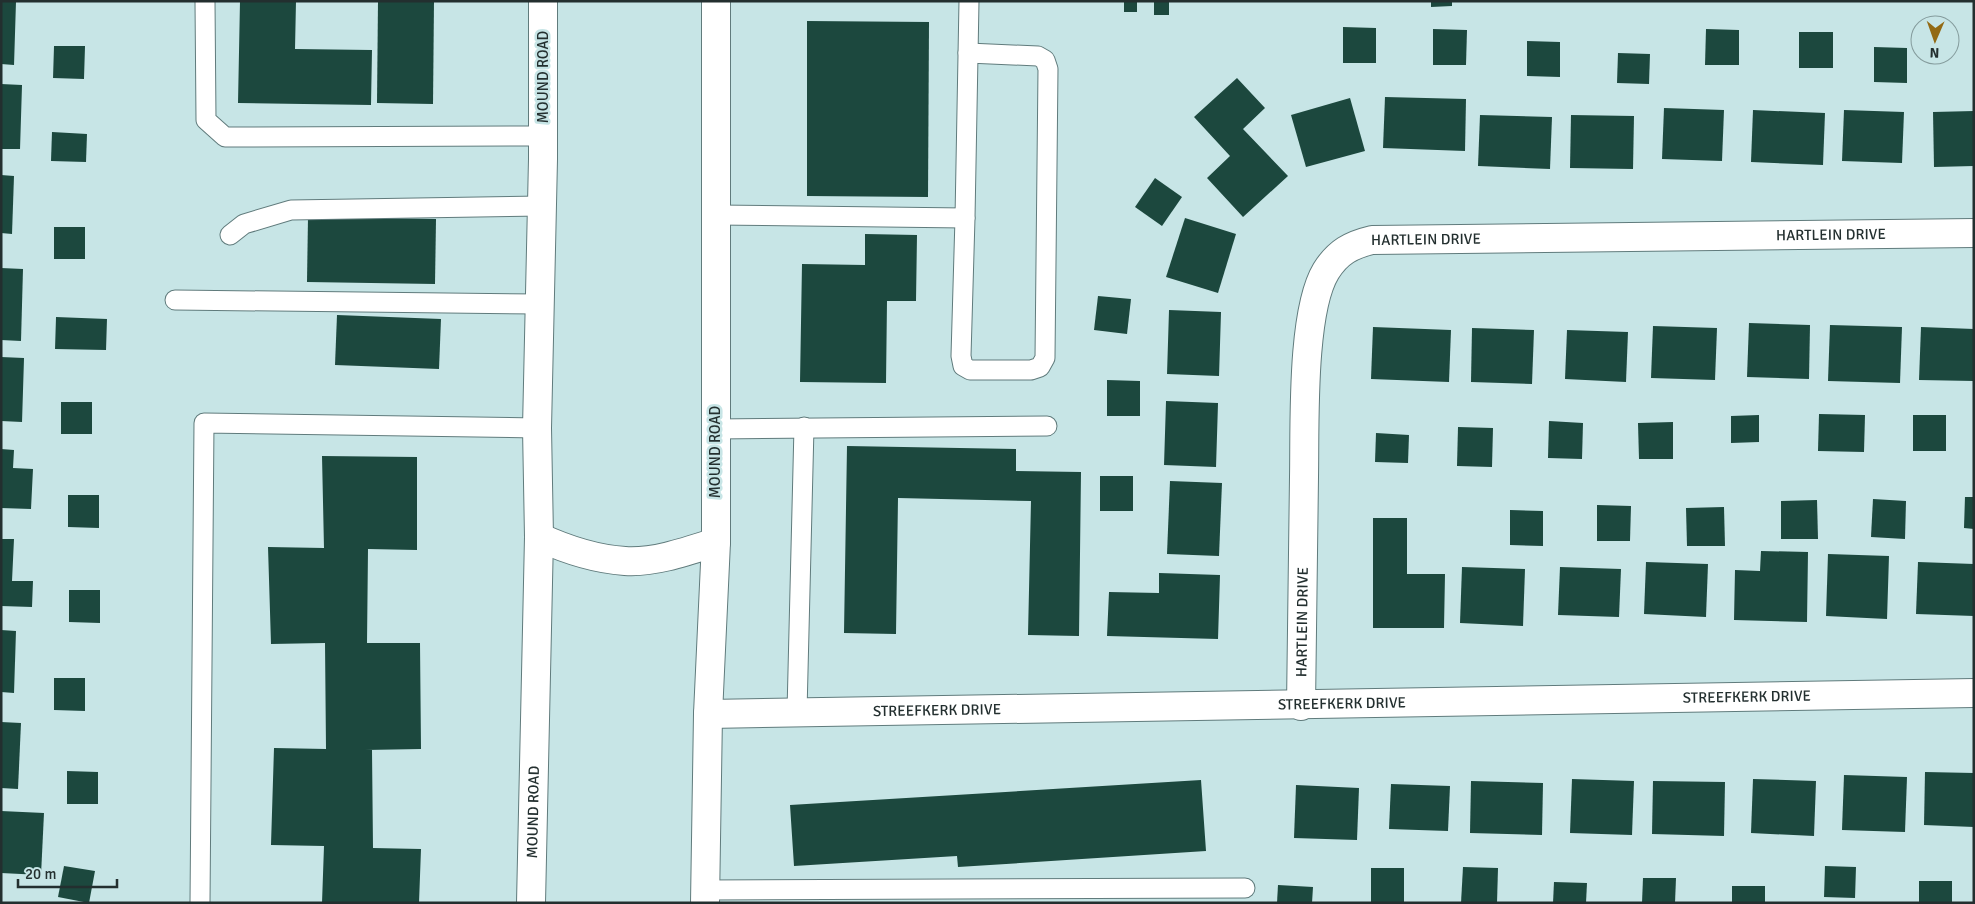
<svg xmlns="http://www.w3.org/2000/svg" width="1975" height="904" font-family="Signika,sans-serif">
	<rect width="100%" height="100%" fill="#c7e5e6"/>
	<g fill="#1c483e">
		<path d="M1,1H16L14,65L1,64Z"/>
		<path d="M240,1H296L295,49L372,50L371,105L238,103Z"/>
		<path d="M378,1H434L433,104L377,103Z"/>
		<rect x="1124" y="1" width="13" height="11"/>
		<rect x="1154" y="1" width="15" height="14"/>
		<path d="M1431,1H1452V6L1431,7Z"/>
		<path d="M807,21L929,22L928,197L807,196Z"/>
		<path d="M1343,27L1376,28V63H1343Z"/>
		<path d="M1433,29L1467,30L1466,65H1433Z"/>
		<path d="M1706,29L1739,30V65H1705Z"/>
		<rect x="1799" y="32" width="34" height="36"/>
		<path d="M1527,41L1560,42V77L1527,76Z"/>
		<path d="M54,46H85L84,79L53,78Z"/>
		<path d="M1874,47L1907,48V83L1874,82Z"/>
		<path d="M1618,53L1650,54L1649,84L1617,83Z"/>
		<path d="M1237,78L1265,108L1243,129L1288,176L1243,217L1207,178L1230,156L1194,117Z"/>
		<path d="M1,84L22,85L20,149H1Z"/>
		<path d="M1385,97L1466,99L1465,151L1383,148Z"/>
		<path d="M1350,98L1365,151L1306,167L1291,115Z"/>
		<path d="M1664,108L1724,110L1722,161L1662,159Z"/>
		<path d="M1753,110L1825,113L1823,165L1751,162Z"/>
		<path d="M1844,110L1904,112L1902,163L1842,161Z"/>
		<path d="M1974,111V166L1934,167L1933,112Z"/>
		<path d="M1480,115L1552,117L1550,169L1478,166Z"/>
		<path d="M1571,115L1634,116L1633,169L1570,168Z"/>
		<path d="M52,132L87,134L86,162L51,161Z"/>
		<path d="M1,175L14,176L12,234L1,233Z"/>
		<path d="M1155,178L1182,197L1162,226L1135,207Z"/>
		<path d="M308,217L436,219L435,284L307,282Z"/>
		<path d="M1185,218L1236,234L1218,293L1166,277Z"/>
		<rect x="54" y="227" width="31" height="32"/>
		<path d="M865,234L917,235L916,301H887L886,383L800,382L802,264L865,265Z"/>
		<path d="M1,268L23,269L21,341L1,340Z"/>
		<path d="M1098,296L1131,299L1127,334L1094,330Z"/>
		<path d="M1169,310L1221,312L1219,376L1167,374Z"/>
		<path d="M337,315L441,319L439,369L335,365Z"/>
		<path d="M56,317L107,319L106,350L55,349Z"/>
		<path d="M1749,323L1810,325L1809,379L1747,377Z"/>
		<path d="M1830,325L1902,327L1900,383L1828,381Z"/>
		<path d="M1653,326L1717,328L1715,380L1651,378Z"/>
		<path d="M1373,327L1451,330L1449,382L1371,379Z"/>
		<path d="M1921,327L1974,329V381L1919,380Z"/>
		<path d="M1472,328L1534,330L1532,384L1471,382Z"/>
		<path d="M1567,330L1628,332L1626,382L1565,379Z"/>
		<path d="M1,357L24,358L22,422L1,421Z"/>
		<path d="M1107,380L1140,381V416H1107Z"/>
		<path d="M1166,401L1218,403L1216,467L1164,465Z"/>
		<rect x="61" y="402" width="31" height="32"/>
		<path d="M1819,414L1865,415L1864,452L1818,451Z"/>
		<path d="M1759,415V442L1731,443V416Z"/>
		<rect x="1913" y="415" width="33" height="36"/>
		<path d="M1549,421L1583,423L1582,459L1548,458Z"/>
		<path d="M1673,422V459H1639L1638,423Z"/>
		<path d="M1458,427L1493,428L1492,467L1457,466Z"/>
		<path d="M1376,433L1409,435L1408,463L1375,462Z"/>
		<path d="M847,446L1016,449V471L1081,472L1079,636L1028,635L1031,501L898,498L896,634L844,633Z"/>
		<path d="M1,449L14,450L13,468L33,469L31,509L1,508Z"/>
		<path d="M322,456L417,457V550L368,549L367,643H420L421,749L365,750H372L373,848L421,849L419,903H322L324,846L271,845L274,748L326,749L325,643L271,644L268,547L324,548Z"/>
		<rect x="1100" y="476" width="33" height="35"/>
		<path d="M1170,481L1222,483L1219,556L1167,554Z"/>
		<path d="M68,495H99V528L68,527Z"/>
		<path d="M1965,497H1974V529L1964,528Z"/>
		<path d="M1873,499L1906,501L1905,539L1871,537Z"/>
		<path d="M1817,500L1818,539H1781V501Z"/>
		<path d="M1597,505L1631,506L1630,541H1597Z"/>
		<path d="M1724,507L1725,546H1687L1686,508Z"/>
		<path d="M1510,510L1543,511V546L1510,545Z"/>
		<path d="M1373,518H1407V574H1445L1444,628H1373Z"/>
		<path d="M1,539H14L12,581H33L32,607L1,606Z"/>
		<path d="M1761,551L1808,552L1807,622L1734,620L1735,570L1760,571Z"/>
		<path d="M1828,554L1889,556L1887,619L1826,616Z"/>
		<path d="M1646,562L1708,564L1706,617L1644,614Z"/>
		<path d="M1918,562L1974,564V616L1916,614Z"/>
		<path d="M1462,567L1525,569L1523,626L1460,623Z"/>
		<path d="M1560,567L1621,569L1619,617L1558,615Z"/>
		<path d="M1159,573L1220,575L1218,639L1107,636L1109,592L1159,593Z"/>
		<path d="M69,590H100V623L69,622Z"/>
		<path d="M1,630L16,631L14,693L1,692Z"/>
		<path d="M54,678H85V711L54,710Z"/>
		<path d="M1,722L21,723L18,789L1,788Z"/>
		<path d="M67,771L98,772V804H67Z"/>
		<path d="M1925,772L1974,773V827L1924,825Z"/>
		<path d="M1844,775L1907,777L1905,832L1842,830Z"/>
		<path d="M1572,779L1634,781L1632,835L1570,833Z"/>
		<path d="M1753,779L1816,781L1814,836L1751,833Z"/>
		<path d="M1201,780L1206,851L958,867L957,856L794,866L790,805Z"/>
		<path d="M1471,781L1543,783L1542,835L1470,833Z"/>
		<path d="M1653,781L1725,782L1724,836L1652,834Z"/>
		<path d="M1391,784L1450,786L1448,831L1389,829Z"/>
		<path d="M1296,785L1359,788L1357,840L1294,838Z"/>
		<path d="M1,811L44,813L41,875L1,873Z"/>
		<path d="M64,866L95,871L89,903L58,897Z"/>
		<path d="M1825,866L1856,867L1855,898L1824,897Z"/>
		<path d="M1463,867L1498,868L1497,903H1461Z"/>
		<rect x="1371" y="868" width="33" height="35"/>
		<path d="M1643,878H1676L1675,903H1642Z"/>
		<rect x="1919" y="881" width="33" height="22"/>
		<path d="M1554,882L1587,883L1586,903H1553Z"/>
		<path d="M1278,885L1313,887L1312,903H1277Z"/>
		<rect x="1732" y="886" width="33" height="17"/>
	</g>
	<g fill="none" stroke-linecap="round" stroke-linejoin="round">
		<defs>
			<g id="lane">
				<path d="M205,1L206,120L225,137L543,136"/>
				<path d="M716,215L965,218L969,1"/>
				<path d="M965,218L961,356L963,366L970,370H1031L1040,367L1045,358L1048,69L1045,60L1038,56L968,53"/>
				<path d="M230,235L244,224L291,210L541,206"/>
				<path d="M175,300L539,304"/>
				<path d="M715,429L1047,426"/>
				<path d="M797,712L804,427"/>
				<path d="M705,890L1245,888"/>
				<path d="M200,903L204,423L537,428"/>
			</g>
			<g id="street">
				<path id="s1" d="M1301,706C1302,630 1303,553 1304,477C1305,427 1301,312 1326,271C1338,252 1351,245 1372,240L1974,233"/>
				<path id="s2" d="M708,714L1974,693"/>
			</g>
			<g id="secondary">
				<path d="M539,537C565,549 595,559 625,561C654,563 688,551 716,542"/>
				<path id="s3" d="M531,903L539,537L537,428L543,159V1"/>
				<path d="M705,903L708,714L716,542V1"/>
			</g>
		</defs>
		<use href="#lane" stroke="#607b7c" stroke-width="21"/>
		<use href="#street" stroke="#607b7c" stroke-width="30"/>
		<use href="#secondary" stroke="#607b7c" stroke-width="30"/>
		<use href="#lane" stroke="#fff" stroke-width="19"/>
		<use href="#street" stroke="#fff" stroke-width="28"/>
		<use href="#secondary" stroke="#fff" stroke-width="28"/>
	</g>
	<g text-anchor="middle" stroke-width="5" stroke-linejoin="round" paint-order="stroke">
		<g font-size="15" fill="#232f2f" stroke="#c7e5e6">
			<text transform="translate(543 77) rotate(-90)" y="5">MOUND ROAD</text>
			<text dy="5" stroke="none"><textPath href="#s1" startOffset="954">HARTLEIN DRIVE</textPath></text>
			<text dy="5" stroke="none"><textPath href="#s1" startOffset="549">HARTLEIN DRIVE</textPath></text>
			<text transform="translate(715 452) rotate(-90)" y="5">MOUND ROAD</text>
			<text dy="5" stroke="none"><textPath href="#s1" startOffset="84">HARTLEIN DRIVE</textPath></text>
			<text dy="5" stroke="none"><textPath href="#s2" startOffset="1039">STREEFKERK DRIVE</textPath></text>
			<text dy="5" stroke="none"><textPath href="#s2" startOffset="634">STREEFKERK DRIVE</textPath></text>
			<text dy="5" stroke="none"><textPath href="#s2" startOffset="229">STREEFKERK DRIVE</textPath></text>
			<text dy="5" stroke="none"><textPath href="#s3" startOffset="91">MOUND ROAD</textPath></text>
		</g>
	</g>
	<rect width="1975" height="904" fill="none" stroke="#232f2f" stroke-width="5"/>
	<g transform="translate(1935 40) rotate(182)"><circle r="24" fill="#c7e5e6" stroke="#859c9d"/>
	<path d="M0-4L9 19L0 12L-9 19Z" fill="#936a14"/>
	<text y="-8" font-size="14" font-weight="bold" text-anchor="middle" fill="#232f2f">N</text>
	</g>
	<path d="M18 879v8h99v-8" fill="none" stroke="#232f2f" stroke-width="2.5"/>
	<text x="25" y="879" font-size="15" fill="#232f2f" stroke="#c7e5e6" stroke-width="4" paint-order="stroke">20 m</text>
</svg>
